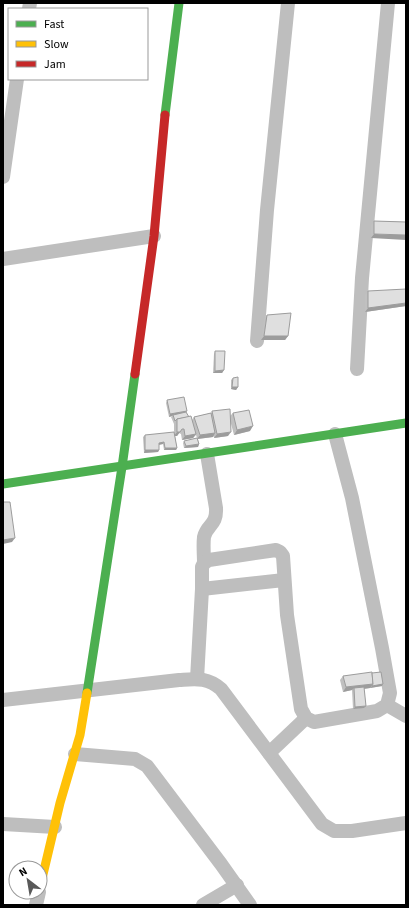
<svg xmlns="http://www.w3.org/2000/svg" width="409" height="908" font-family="'Source Sans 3',sans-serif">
	<rect width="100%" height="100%" fill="#fff"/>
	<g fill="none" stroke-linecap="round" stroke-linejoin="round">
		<g stroke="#bebebe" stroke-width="14">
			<path d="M29,9L30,3"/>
			<path d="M3,177L17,79"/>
			<path d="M3,259L154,236"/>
			<path d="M257,341L267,210L288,3"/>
			<path d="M357,369L362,278L388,3"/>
			<path d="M204,563C204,555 203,545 204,537C207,524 217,526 216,508L207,454"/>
			<path d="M202,589L284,580"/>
			<path d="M197,679L202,589V567L204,563L209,560L276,550L280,552L283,556L287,615L301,709L306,718L314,722L377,711L387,705L390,693L382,648L352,498L335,434"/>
			<path d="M3,700L179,680C196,679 207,677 221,689L322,824L334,831H352L406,823"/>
			<path d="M387,705L406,716"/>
			<path d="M269,753L306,718"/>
			<path d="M75,754L135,759L147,766L221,864L250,905"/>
			<path d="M3,824L55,827"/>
			<path d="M36,905L39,892"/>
			<path d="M203,905L237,885"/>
		</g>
		<g stroke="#4caf50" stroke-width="9">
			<path d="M165,115L179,3"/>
			<path d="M3,484L406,423"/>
			<path d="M87,693L122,467L135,374"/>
		</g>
		<path stroke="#ffc107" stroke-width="9" d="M40,887L60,803L80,735L87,693"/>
		<path stroke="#c62828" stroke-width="9" d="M135,374L154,236L165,115"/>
	</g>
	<g fill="#c0c0c0">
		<path d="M374,221L406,222L371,238V225Z"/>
		<path d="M368,291L406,306L365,312V295Z"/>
		<path d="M267,315L288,336L285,340H261L264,319Z"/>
		<path d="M215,351L224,370L222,373H213L214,354Z"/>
		<path d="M233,378L238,387L236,390L231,389V380Z"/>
		<path d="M167,400L187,411L186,412L189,417L192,420L194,417L211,413L212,411L230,416L233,413L250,431L234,435L230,420L228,436L214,438V436L213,437L198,439L199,444L198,447L184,448L183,443L184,441L197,438L196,435L193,438L182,440L181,434L179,433L177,436H175L177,448L176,450H164L163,444L159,445V450L158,452L144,453L143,437L145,435L174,433V424L171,417L172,416L169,417L166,403Z"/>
		<path d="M372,673L383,684L382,686L364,689L366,706L364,708L353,709L352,690L343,692L340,680L343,676Z"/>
	</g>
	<g fill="#9c9c9c">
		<path d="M374,234L406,235V240L371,238Z"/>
		<path d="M406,303V306L365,312L368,308Z"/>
		<path d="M264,336H288L285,340H261Z"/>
		<path d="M224,370L222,373H213L215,371Z"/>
		<path d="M232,387H238L236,390L231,389Z"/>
		<path d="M187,411L185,413L173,415L172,416L169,417L170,414Z"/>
		<path d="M253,426L250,431L234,435L237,430Z"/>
		<path d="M177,432H180L177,436H174Z"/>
		<path d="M231,432L228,436L214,438L217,434Z"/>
		<path d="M215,433L213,437L197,439L200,435Z"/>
		<path d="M196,434L193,438L182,440L185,436Z"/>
		<path d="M164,442L163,444L157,445L159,443Z"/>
		<path d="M199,444L198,447L184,448L186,446Z"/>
		<path d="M165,448H177L176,450H164Z"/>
		<path d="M145,450H159L158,452L144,453Z"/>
		<path d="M15,538L12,542L3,544V540Z"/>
		<path d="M373,684L370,688L354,690V688L352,690L343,692L346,687Z"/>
		<path d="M383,684L382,686L370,688L372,686Z"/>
		<path d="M366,706L364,708L353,709L355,707Z"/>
	</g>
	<g fill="#dfdfdf" stroke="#9c9c9c">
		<path d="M374,221L406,222V235L374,234Z"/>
		<path d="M406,289V303L368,308V291Z"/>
		<path d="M291,313L288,336H264L267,315Z"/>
		<path d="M215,351H225L224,370L215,371Z"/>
		<path d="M238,377V387H232L233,378Z"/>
		<path d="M184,397L187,411L170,414L167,400Z"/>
		<path d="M230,409L231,432L217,434L212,411Z"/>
		<path d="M249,410L253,426L237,430L233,413Z"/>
		<path d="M186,412L189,417L177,419L175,421L173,415Z"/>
		<path d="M211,413L215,433L200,435L194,417Z"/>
		<path d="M191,416L196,434L185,436L184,429H182L180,432H177V419Z"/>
		<path d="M174,432L177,448H165L164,442L159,443V450H145V435Z"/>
		<path d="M197,438L199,444L186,446L184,441Z"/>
		<path d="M3,502H10L15,538L3,540Z"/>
		<path d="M372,672L373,684L346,687L343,676Z"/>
		<path d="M381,672L383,684L372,686L373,684L372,673Z"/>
		<path d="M364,687L366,706L355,707L354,688Z"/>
	</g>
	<rect width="409" height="908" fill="none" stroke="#000000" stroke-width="8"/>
	<rect x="8" y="8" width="140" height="72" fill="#ffffff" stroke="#999999"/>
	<rect x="16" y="21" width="20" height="6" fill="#4caf50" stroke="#999999"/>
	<text x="44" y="28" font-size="12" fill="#000000">Fast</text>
	<rect x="16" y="41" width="20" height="6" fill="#ffc107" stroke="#999999"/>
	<text x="44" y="48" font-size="12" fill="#000000">Slow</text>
	<rect x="16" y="61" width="20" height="6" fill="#c62828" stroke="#999999"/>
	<text x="44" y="68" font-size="12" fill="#000000">Jam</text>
	<g transform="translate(28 880) rotate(329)"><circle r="19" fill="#ffffff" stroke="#999999"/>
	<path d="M0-3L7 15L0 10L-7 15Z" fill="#595959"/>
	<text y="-6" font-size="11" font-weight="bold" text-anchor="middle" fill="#000000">N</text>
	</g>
</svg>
